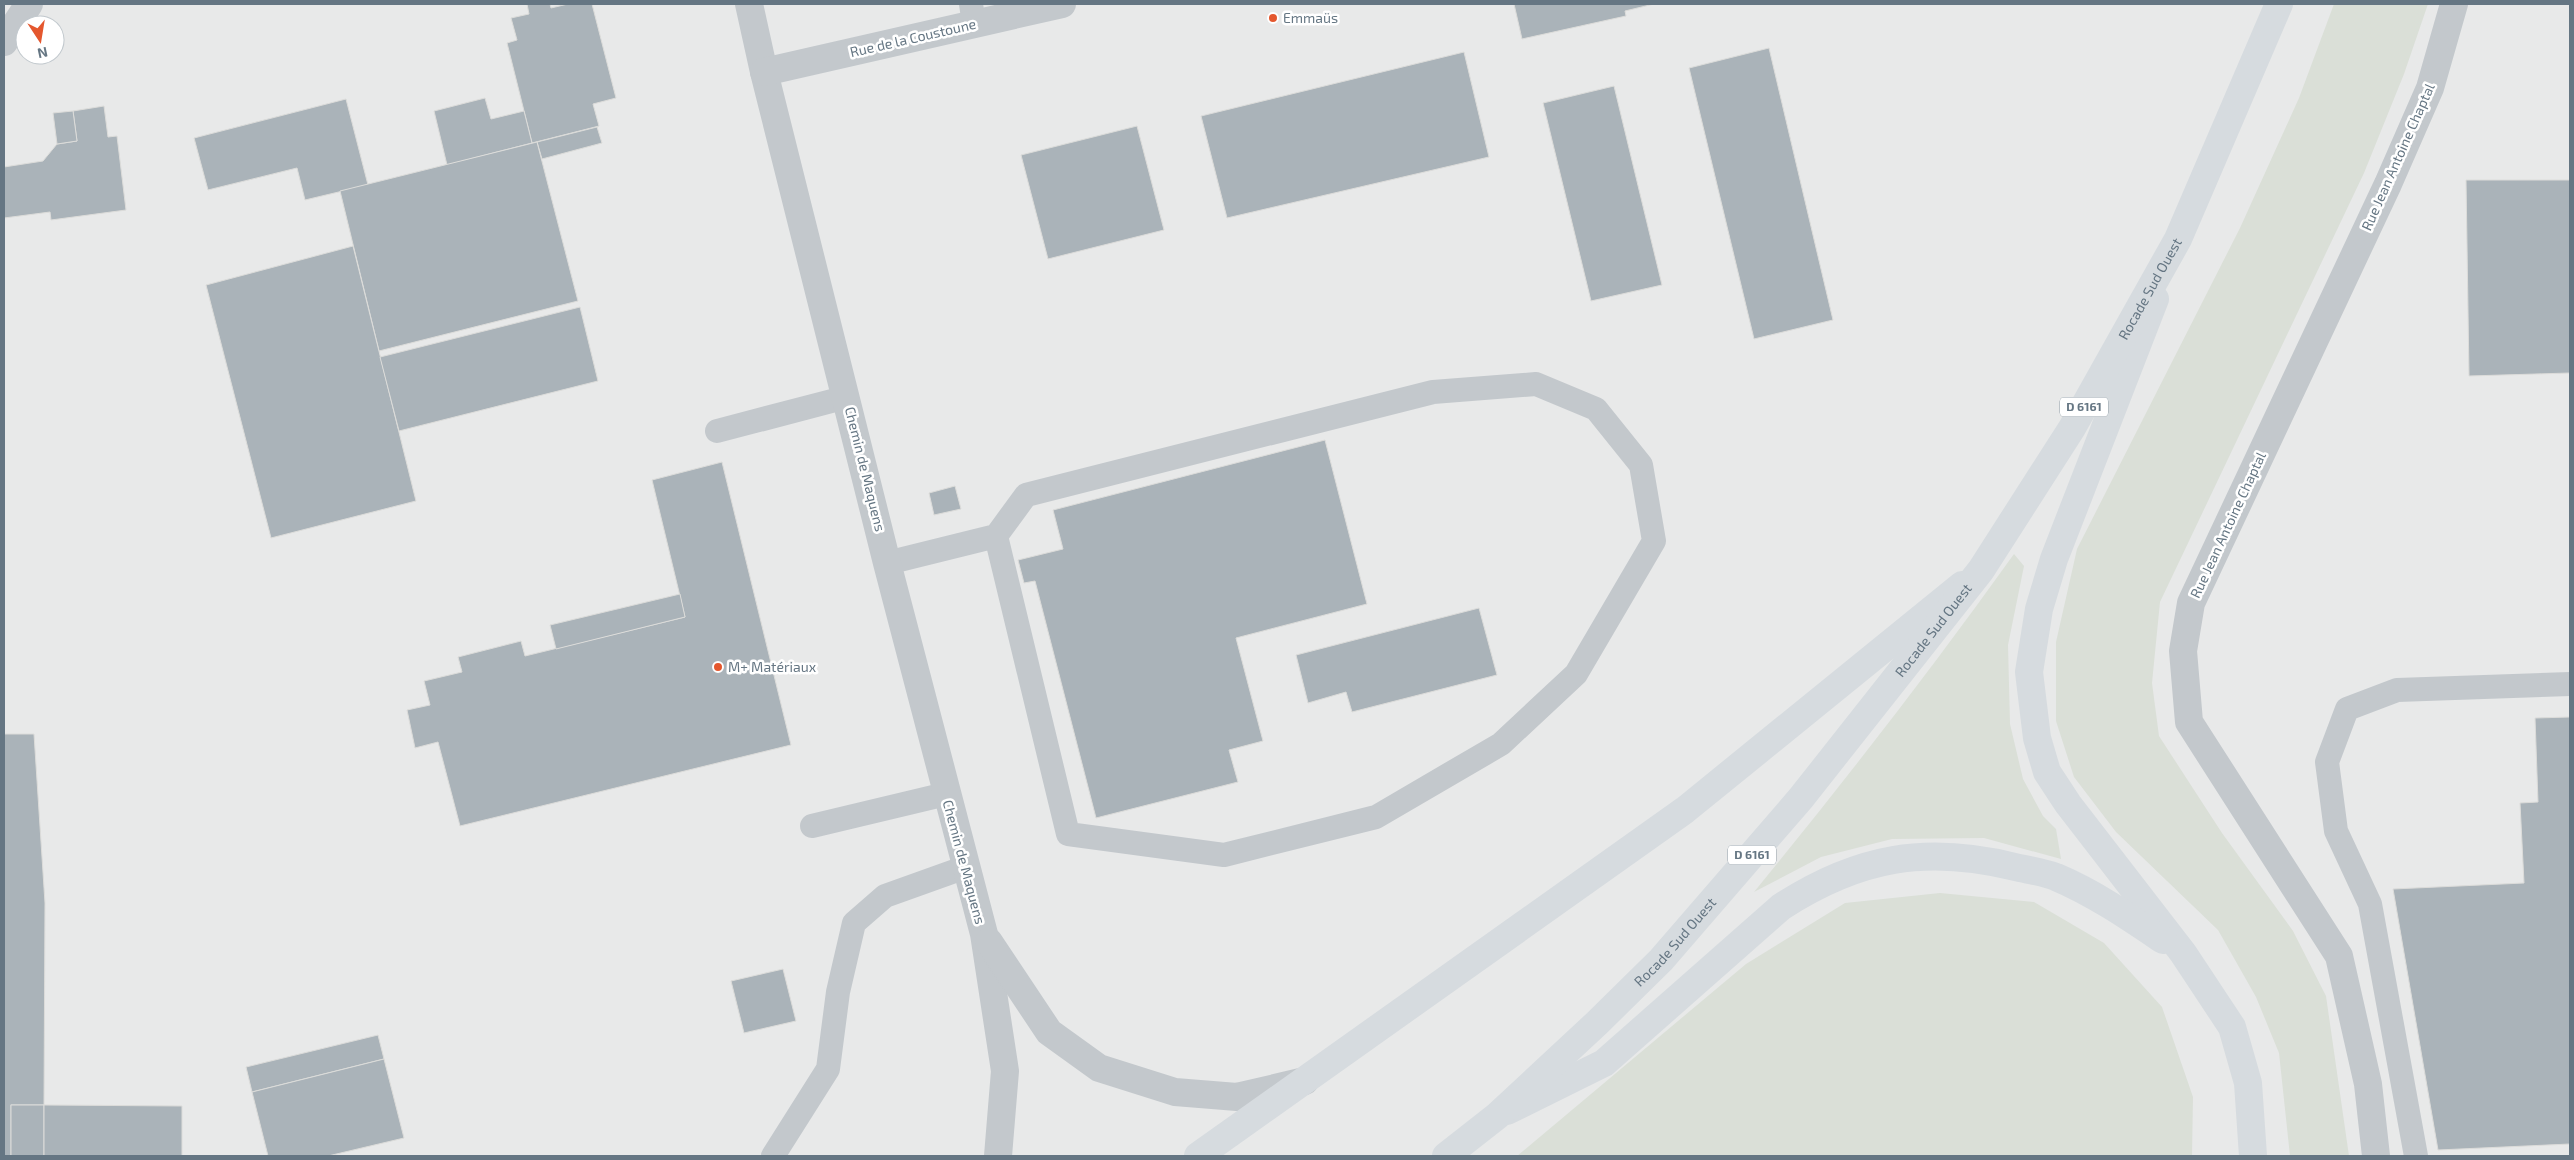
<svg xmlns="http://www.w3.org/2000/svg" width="2574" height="1160" font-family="'Exo 2',sans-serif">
	<rect width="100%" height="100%" fill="#fafaf8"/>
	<path fill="#e8e9e9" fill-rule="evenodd" d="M4,4H2570V1156H4ZM25,25H55V55H25Z"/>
	<g fill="#dadfd7">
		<path d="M2334,4H2428L2404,74L2364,173L2160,602L2152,683L2159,736L2222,833L2293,931L2326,996L2349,1156H2290L2279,1053L2256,997L2218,930L2116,832L2074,777L2056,721V642L2077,549L2240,228L2299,98Z"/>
		<path d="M2014,554L2024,566L2008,645L2010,724L2023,779L2043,816L2056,829L2061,859L1984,838L1892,839L1821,857L1754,892C1844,782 1931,670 2014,554Z"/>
		<path d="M1940,893L2034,902L2104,943L2162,1007L2193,1097L2192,1156H1517L1746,964L1845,903Z"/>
	</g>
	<g fill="#aab3b9" stroke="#dcdcda">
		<path d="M527,4H550L551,8L568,4H592L616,98L593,104L599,126L532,143L507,43L517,40L511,18L529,14Z"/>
		<path d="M1514,4H1654L1625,11L1626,16L1522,39Z"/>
		<path d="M1769,48L1833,320L1754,339L1689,68Z"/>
		<path d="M1464,52L1489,157L1227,218L1201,116Z"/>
		<path d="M1614,86L1662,285L1591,301L1543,103Z"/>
		<path d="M485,98L491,119L524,111L532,143L447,165L434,111Z"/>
		<path d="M346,99L368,185L305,200L297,168L208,190L194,138Z"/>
		<path d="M104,106L108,137L117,136L126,210L51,220L50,212L4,218V167L43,161L57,144L77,141L73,111Z"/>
		<path d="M73,111L77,141L57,144L53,113Z"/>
		<path d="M1137,126L1164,230L1048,259L1021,155Z"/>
		<path d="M597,127L602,143L542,159L537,142Z"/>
		<path d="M537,142L578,301L379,351L340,191Z"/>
		<path d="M2466,180H2570V373L2469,376Z"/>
		<path d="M353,246L416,501L271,538L206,285Z"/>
		<path d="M580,307L598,381L399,431L380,357Z"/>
		<path d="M1325,440L1367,604L1236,638L1263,741L1229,750L1238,782L1096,818L1035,581L1024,583L1018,560L1063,549L1053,510Z"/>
		<path d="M722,462L791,745L460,826L438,742L415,748L407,710L430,705L424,681L462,672L458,657L521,641L525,656L685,617L652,480Z"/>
		<path d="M955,486L961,509L934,515L929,493Z"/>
		<path d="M680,594L685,617L556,649L550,625Z"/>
		<path d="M1479,608L1497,675L1352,712L1346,692L1308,703L1296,655Z"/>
		<path d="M2570,717V1144L2438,1150L2393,889L2524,883L2520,803L2538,802L2535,718Z"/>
		<path d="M4,734H34L45,903L44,1105H11V1156H4Z"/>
		<path d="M783,969L796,1021L744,1033L731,981Z"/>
		<path d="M378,1035L384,1059L252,1092L246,1067Z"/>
		<path d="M384,1059L404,1138L328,1156H268L252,1092Z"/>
		<rect x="11" y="1105" width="33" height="51"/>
		<path d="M44,1105L182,1106V1156H44Z"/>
	</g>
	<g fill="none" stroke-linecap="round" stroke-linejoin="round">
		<g stroke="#c3c8cc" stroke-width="24">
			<path d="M971,4L974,24"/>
			<path d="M717,431L847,397"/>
			<path d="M887,563L996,536L1026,495L1433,392L1536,384L1596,409L1641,465L1654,541L1576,674L1501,744L1376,817L1224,855L1068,834L996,536"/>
			<path d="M812,826L946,794"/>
			<path d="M773,1156L828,1069L838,992L854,923L885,896L966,867"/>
			<path d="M2416,1156L2370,904L2336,831L2327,762L2347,709L2397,690L2570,684"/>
		</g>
		<g stroke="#c3c8cc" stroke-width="28">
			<path d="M749,4L764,72L887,563L984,934L1005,1071L998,1156"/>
			<path d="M4,42L29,4"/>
			<path d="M764,72L1062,4"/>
			<path d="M989,942L1049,1032L1099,1068L1175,1092L1237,1097L1305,1081"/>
			<path d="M2376,1156L2368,1084L2339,956L2189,722L2183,651L2191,603L2388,184L2430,88L2454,4"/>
		</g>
		<g stroke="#d6dbdf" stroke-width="28">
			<path d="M2155,299L2054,559L2039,609L2029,672L2037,738L2047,772L2068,804L2183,953L2232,1027L2248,1083L2253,1156"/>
			<path d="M1507,1111L1604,1063L1781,907C1858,857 1926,845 2015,867C2028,870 2043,872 2056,877C2094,893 2129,917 2163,940"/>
			<path d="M1198,1156L1685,810L1962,585"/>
		</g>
		<path stroke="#d6dbdf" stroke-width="28" id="s1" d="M1446,1156L1497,1116L1597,1023L1661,960L1801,798L1981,570L2072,428L2178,239L2279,4"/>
	</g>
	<g fill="#e4572e" stroke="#fff" stroke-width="2">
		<circle cx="1273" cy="18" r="5"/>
		<circle cx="718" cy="667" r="5"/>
	</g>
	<g text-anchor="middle" stroke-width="5" stroke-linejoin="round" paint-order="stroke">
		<g fill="#fff" stroke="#939fa8" stroke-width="1">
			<rect x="2060" y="397.5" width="48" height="19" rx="4"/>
			<rect x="1728" y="845.5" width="48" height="19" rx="4"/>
		</g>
		<g font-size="12" font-weight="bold" fill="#657683">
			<text x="2084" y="411">D 6161</text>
			<text x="1752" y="859">D 6161</text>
		</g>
		<g font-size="14" fill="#657683" stroke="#fff" text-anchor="start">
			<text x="1283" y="23">Emmaüs</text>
			<text x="728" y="672">M+ Matériaux</text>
		</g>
		<g font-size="14" fill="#657683" stroke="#fff">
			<text transform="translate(913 38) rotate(-13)" y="5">Rue de la Coustoune</text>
			<text transform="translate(2398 157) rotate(-66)" y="5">Rue Jean Antoine Chaptal</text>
			<text dy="5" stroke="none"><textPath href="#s1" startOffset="1124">Rocade Sud Ouest</textPath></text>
			<text transform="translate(865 469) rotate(76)" y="5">Chemin de Maquens</text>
			<text transform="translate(2228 525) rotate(-65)" y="5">Rue Jean Antoine Chaptal</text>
			<text dy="5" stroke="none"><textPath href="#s1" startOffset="719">Rocade Sud Ouest</textPath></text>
			<text transform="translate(964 862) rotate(75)" y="5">Chemin de Maquens</text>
			<text dy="5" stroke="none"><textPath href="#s1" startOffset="314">Rocade Sud Ouest</textPath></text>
		</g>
	</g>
	<rect width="2574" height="1160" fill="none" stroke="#657683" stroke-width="10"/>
	<g transform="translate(40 40) rotate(168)"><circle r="24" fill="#ffffff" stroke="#c1c8cd"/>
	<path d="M0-4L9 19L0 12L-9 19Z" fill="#e4572e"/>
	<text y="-8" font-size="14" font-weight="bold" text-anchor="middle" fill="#657683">N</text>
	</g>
</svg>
